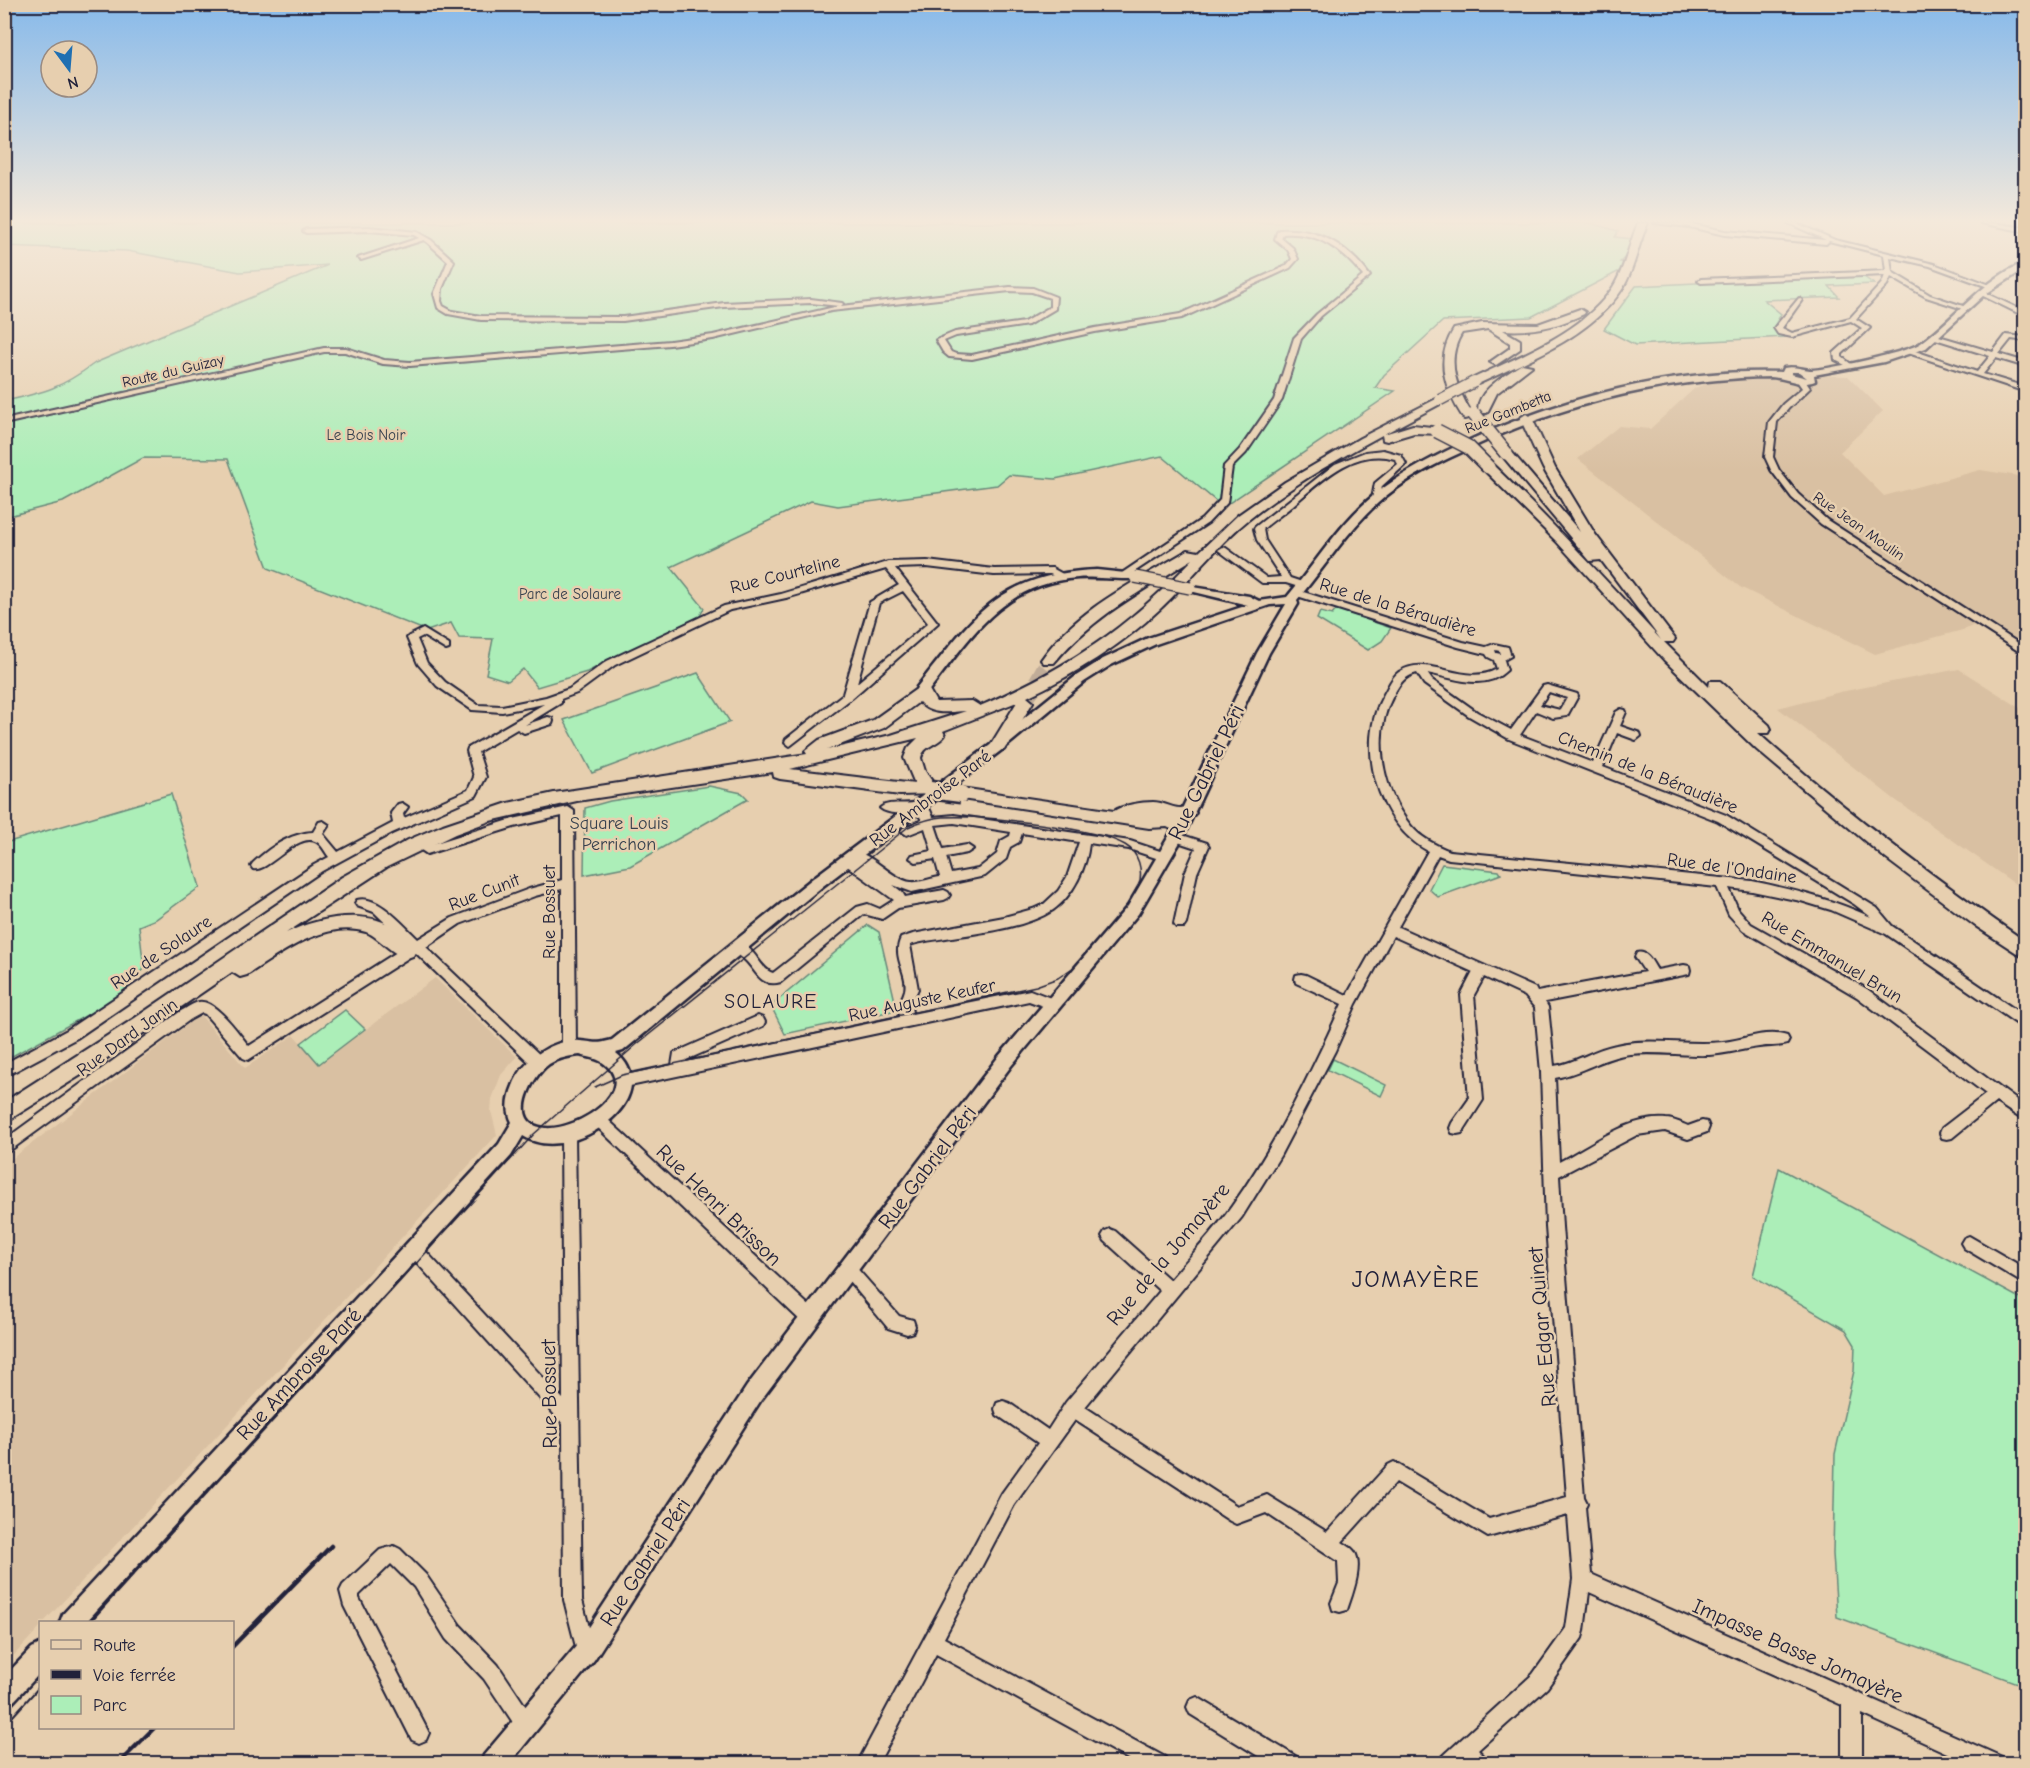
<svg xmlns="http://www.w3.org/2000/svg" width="2030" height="1768" font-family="'Comic Neue',sans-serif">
	<rect width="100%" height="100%" fill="#e7cfaf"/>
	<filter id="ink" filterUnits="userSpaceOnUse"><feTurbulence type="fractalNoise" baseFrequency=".0167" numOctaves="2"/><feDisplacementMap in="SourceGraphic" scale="12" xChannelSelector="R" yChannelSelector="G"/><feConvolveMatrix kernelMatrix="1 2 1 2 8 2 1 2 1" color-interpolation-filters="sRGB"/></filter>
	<g filter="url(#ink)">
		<g fill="#d9c0a2">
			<path d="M1783,375L1848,376L1883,411L1840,452L1884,496L1980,470L2025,477V645L1986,619L1966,629L1875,654L1740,587L1578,459L1619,426L1650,429L1695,388L1708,383Z"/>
			<path d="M1959,669L2025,711V891L1894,799L1778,708L1840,692Z"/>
			<path d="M435,978L517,1057L501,1075L492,1099L491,1111L497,1135L44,1622H40V1627L5,1665V1164L196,1018L202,1017L245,1068L294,1035L319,1064Z"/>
		</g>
		<g fill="#aceeb8" stroke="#67887a" stroke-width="1.5">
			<path d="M5,223H1590L1618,231L1615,237L1643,240L1620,262L1635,263L1531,317L1443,321L1384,375L1375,388L1395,391L1223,507L1162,456L1055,479L1009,475L997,485L838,506L811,501L671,567L704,608L700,616L587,672L537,687L523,669L508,681L486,674L493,639L459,638L451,623L427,631L268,568L228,459L143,458L63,502L5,517V401C46,392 61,388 95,363L328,265L240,272L127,251L5,246Z"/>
			<path d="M1861,275L1874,284L1829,286L1839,297L1764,300L1781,314L1773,328L1786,337L1635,345L1604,329L1636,286Z"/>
			<path d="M1337,609L1391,628L1382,641L1368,650L1317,619L1320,612L1332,615Z"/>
			<path d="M698,673L730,722L592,773L564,720Z"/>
			<path d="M709,786L742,793L748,799L630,866L584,875L585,808L610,801Z"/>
			<path d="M171,794L200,887L156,919L139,926L144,969L116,999L5,1060V843Z"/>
			<path d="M1442,864L1499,871L1501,874L1438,897L1429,889Z"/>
			<path d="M868,925L879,932L897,1010L785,1034L771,1006Z"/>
			<path d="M345,1010L365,1029L319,1064L301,1043Z"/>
			<path d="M1333,1059L1386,1085L1381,1096L1328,1070Z"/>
			<path d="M1779,1168L2025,1301V1686L1837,1617L1833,1554L1835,1454L1854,1371L1855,1345L1846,1330L1753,1276Z"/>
		</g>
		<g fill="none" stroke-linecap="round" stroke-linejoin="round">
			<path stroke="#c0ac98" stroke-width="16" stroke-dasharray="16 8" stroke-linecap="butt" d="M1025,702L1049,660"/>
			<defs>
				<g id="minor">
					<path d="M1654,223H1687L1725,231L1826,240L1788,223H1796L1835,240L1934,264L1993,286L1988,287L1930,266L1890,257L1892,272L1930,295L1966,307L1963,309L1926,297L1891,277L1887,285L1856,319L1870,328L1842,354V357L1851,364L1847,366L1835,360L1834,353L1862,328L1851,321L1792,337L1778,334L1774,328L1799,298L1802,300L1782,328L1792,333L1850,318L1882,283L1885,275L1701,283L1698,281L1701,279L1886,271L1884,255L1829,241L1826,244L1725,235L1689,227Z"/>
					<path d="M1981,223H1994L2026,228V232Z"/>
					<path d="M369,227L417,232L431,240L454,261L442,289L441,301L443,306L452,311L481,316L623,317L724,303L811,299L842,303L843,304L841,306L1010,287L1033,288L1056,297L1055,309L1028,325L956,336L944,341L951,352L956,354L972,355L1095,328L1180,314L1286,266L1292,259L1288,250L1275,239L1277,232L1280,230C1318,227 1348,246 1370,276L1321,316L1301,339L1282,400L1246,453L1232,467L1227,503L1208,523L1125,578L1122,577V573L1202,519L1220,500L1224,466L1240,449L1274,400L1294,338L1317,314L1363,276C1343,250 1317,231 1283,234L1281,238L1293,248L1298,259L1290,268L1182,318L1095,332L972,359L949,357L943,352L936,340L955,332L1024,322L1050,307V298L1032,292L1010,291L831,311L713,339L670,345L410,366L383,364L345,352H324L4,424V420L324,348H346L384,360L410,362L670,341L713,335L839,306L811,303L724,307L623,321L481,320L448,314L438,308L434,294L448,261L427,242L424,240L361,260L358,258L419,238L414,235L369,231L306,233L303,231L306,229Z"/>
					<path d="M1981,291L2026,312V317L1979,294L1978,293Z"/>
					<path d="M1932,334L1993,352L2006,335L2026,337V341L2011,339L1999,354L2026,362V367L1996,358L1983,374L2026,387V392L1905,352L1912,350L1977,372L1990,356L1932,338Z"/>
					<path d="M1798,379H1804L1810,388L1789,408L1777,422L1773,457L1779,470L1798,494L1827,520L2026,648V656L1821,524L1792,498L1771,470L1765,457L1769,422L1783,404L1802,388L1797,381Z"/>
					<path d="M1383,450L1401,455L1406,464L1382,486L1379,501L1372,499L1375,483L1398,464L1395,459C1354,447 1321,481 1292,506C1283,514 1272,521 1263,529L1265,540L1290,578L1305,583V587L1302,588L1286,583H1262L1218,550L1223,547L1226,548L1267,578L1281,577L1257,540L1254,529L1255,527L1335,464L1365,452Z"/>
					<path d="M927,561L994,569L1052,568L1068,577L1063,580L1050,574L994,575L927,567L895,568L938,623L852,698L790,746L785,742L786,739L843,694L870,602L899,585L886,569L786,598L730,610L615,665L577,693L561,699V703L525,725L548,717L552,718L553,721L552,724L524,733L517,729L478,752L486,777L476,796L392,833L322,871L77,1038L4,1077V1064L67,1030L314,865L329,857C325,852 322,845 317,842C298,830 269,873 253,869L251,866L253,863C269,848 291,833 313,832L319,822L323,821L329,825L323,834L338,852L393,823L391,813L398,804L402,803L408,807L403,814L404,818L468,790L474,777L467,751L468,748L544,704L502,712L472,710L437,686L418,664L407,638L409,636L423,629L449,645V649L446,650L423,636L417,639L427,663L445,682L478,705L502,706L546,697L569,689L607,661L724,606L781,594L888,562ZM903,591L928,623L857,683L879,603Z"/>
					<path d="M1297,590L1463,642L1486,647L1494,644L1508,647L1511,656L1504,660L1507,670C1485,692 1454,678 1427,673L1432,680L1477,712L1511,730L1543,686L1547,685L1577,694L1578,696L1567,716L1553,718L1536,711L1520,735L1593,763L1616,712L1621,709L1625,710L1626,712L1620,726L1640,733L1641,736L1636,740L1617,733L1603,767L1726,815L1877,908L1892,926L2026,1017V1030L1886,934L1831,910L1801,901L1752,891L1729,888L1738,909L1751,924L1867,989L2026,1107V1122L1996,1102L1952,1138L1947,1139L1942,1138L1940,1133L1942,1128L1986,1094L1857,997L1743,930L1729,915L1717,887L1449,859L1438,855L1398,927L1535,988L1537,992L1645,972L1635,957L1637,953C1647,950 1652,962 1657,970L1684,965L1689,966L1690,970L1689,974L1684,975L1545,1002L1548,1007L1554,1066C1576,1063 1594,1049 1616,1045C1651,1037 1687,1046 1723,1042C1743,1040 1766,1029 1787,1036L1789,1040L1787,1044C1778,1047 1768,1045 1759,1047C1742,1049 1726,1054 1709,1055C1683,1056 1656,1051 1630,1054C1603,1057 1581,1074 1555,1078L1559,1162C1591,1146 1627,1116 1666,1119C1673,1119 1681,1123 1688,1126L1702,1121L1707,1122L1709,1127L1707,1132L1688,1139L1665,1131L1637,1135L1559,1176L1562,1227L1584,1497L1587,1503L1585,1507L1591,1574L2002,1757L2005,1764H1971L1862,1714V1764H1842V1705L1589,1592L1584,1631L1582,1638L1547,1688L1478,1750L1485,1757L1488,1764H1439L1442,1757L1533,1674L1566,1628L1573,1579L1568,1515L1488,1537L1396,1482L1342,1542C1346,1545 1351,1547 1354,1551C1364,1565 1352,1595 1347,1610L1340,1612L1333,1610L1331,1603L1339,1583L1338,1561L1266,1513L1236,1524L1230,1521L1075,1420L1014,1505L944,1638L1165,1757L1168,1764H1137L936,1654L878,1764H857L1002,1493L1038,1443L997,1415L995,1409L997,1403L1003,1401L1009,1403L1048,1430L1066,1402L1160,1291L1105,1241L1102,1236L1105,1231L1110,1229L1115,1231L1170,1280C1191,1255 1214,1232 1232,1206C1276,1144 1311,1073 1342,1004L1296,983L1295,979L1296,975L1301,974L1306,975L1347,995L1428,851C1378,824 1354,745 1384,694C1388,687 1392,677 1399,672C1428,652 1464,688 1497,669L1494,660L1488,657L1486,654L1458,647L1294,595V591ZM1495,650L1500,651L1501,654L1496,653ZM1417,673L1424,684L1469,716L1509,739L1718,821L1854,904L1871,917C1832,899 1794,890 1752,881L1450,851C1435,845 1421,838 1411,826C1382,791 1371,734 1394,694C1400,683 1405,676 1417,673ZM1549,692L1567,698L1560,710L1540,705ZM1393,936L1473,972L1461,995L1469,1099L1452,1123L1450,1128L1452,1133L1457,1134L1462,1133L1483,1100L1474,995L1484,977L1525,996L1535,1008L1541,1072L1546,1227L1567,1497L1489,1519L1394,1462L1388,1465L1327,1532L1267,1495L1237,1506L1085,1407L1242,1217L1280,1156L1335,1051L1356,1004Z"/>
					<path d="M918,802L930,810L933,817L954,815L1130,841L1169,854L1171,857L1165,861L1129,849L1089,843C1087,867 1073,896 1053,910C1026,928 978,933 946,938C934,940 922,941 910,945L918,989L911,1004L912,1014L1030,990L1056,1000L1058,1004L1056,1008L1051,1009L1029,1001L630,1086L618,1081L616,1077L618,1073L623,1071L630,1074L672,1065L674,1053L758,1016L763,1018L765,1022L763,1026L686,1060V1062L900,1017C897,999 901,1004 905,990C909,974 891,957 901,938L913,934L1004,917L1033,909L1044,904L1058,891L1067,877L1079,842L1022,833L1019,842L1010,847L1006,859L985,876L912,892L893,885L902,892L905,897L944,890L948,892L950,895L948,898L944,900L898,908L882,919L864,914L781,982C761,988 757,972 746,961C741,956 735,954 731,948L733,944C753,939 758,969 773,973L857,907L868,904L880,909L894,900L843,863L841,860L843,857L850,856L851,852C867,848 892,880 911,882C920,883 931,878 940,877L935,859L916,862L910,858L912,855L932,851L925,828L907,835L901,831L903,828L922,820L916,811C906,814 888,815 880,808C889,800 906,806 918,802ZM954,823L1011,832L1010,836L1001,841L997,854L978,869L951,874L946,857L967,853L973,849L967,845L943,849L935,825Z"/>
					<path d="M568,807L574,811L576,1049L574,1053L569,1055L564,1053L562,1049V889L535,896L460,924L426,947L543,1058L545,1062L543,1066L538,1068L533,1066L416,953L248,1060L243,1058L205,1014L202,1013L191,1019L4,1155V1140L181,1011C187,1008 193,1003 199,1002C215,999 239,1034 249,1046L408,945L374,912L357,906L355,903L357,900C378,894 404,926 418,939L452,918L529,889L562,880V816L514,827L427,854L421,850L423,847L513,819Z"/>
					<path d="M1176,833L1207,843L1209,846L1197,873L1186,924L1184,927H1176L1174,924L1185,873L1196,848L1172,840L1170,837L1172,834Z"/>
					<path d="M600,1115L605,1117L816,1312L818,1318L816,1324L810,1326L804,1324L595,1125L593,1121L595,1117Z"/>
					<path d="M568,1129L573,1130L575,1135L582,1600L595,1651L593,1658L586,1660L579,1658L577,1651L564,1600L563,1424L409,1254L406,1249L409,1244L414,1242L419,1244L563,1399L561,1135L563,1130Z"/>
					<path d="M1969,1236L2026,1269V1285L1964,1248L1961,1243L1964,1238Z"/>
					<path d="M849,1262L854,1265L899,1316L913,1320L915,1326L913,1332L907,1334L888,1328L844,1275L841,1270L844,1265Z"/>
					<path d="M394,1546L400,1549L426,1575L460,1625L498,1665L534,1719L537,1726L534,1733L527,1736L520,1733L484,1679L446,1639L414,1587L391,1564L359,1595V1598L429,1733L426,1740L419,1743L412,1740L344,1606L340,1591L343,1585L380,1550Z"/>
					<path d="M1197,1697L1297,1757L1300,1764H1271L1190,1714L1187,1707L1190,1700Z"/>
				</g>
				<g id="major">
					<path d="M2026,262V268L1984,295L1926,348L1884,362L1814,375L1815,381C1800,387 1787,378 1771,377C1744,377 1716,380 1689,383C1609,393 1533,417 1460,453C1431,466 1402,481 1378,503C1347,531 1324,568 1297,600L1298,604L1269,653L1183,837L1138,914L1011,1066L761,1400L594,1660L509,1764H481L484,1755L578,1644L747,1386L999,1056L1128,906L1169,836L1257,653L1286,604L1270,605L1156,644L1111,665L1084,682L1003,749L823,886L623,1051L616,1053C669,1097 570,1167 523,1136L511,1156L86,1622H60L63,1614L499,1144L512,1122C506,1110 508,1098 513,1086C523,1060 551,1039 580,1041C595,1042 595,1045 612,1040L813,878L993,743L1076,676L1103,659L1148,638L1248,605L1186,590V586L1249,596L1259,601L1287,597C1316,563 1339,524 1373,496C1399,475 1429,459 1459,445C1558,398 1672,368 1782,372L1784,368C1794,366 1801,369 1810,370C1827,370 1909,352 1921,343C1957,317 1983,279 2026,262ZM1791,372H1799L1807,378L1791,374ZM580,1055C587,1057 596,1058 602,1062C642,1089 578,1131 545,1128C507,1124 531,1077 549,1064C559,1058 569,1056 580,1055Z"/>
					<path d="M1097,570L1135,574L1141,577C1135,582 1091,576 1078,578C1001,584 970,638 927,693H917L916,690L917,687C974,616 998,574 1097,570Z"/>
					<path d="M40,1644V1673L12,1703L4,1707V1677L32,1648Z"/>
				</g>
				<g id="highway">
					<path d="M1638,223H1648C1638,244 1635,268 1623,288C1591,337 1528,360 1478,384H1470V380C1518,356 1582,334 1613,287C1625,268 1629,244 1638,223Z"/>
					<path d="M1580,309L1585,312L1584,314C1557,327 1532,332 1503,330L1520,340V349L1496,365L1490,362L1510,348V343L1488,329L1462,333C1444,362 1458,391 1474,417L1464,419C1445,390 1434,360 1454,329L1482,323L1538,324Z"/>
					<path d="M1522,364L1532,366L1497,393L1487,413H1479C1473,392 1507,374 1522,364Z"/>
					<path d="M1440,397L1446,400L1444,402L1384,434L1413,425L1441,428V434L1414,433L1387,441L1383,440L1382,435C1336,460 1289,487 1247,521C1215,547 1190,581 1160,609C1121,646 1075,674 1027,697L1033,702L1004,750H992L990,746L1017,702L943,731L945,735C938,745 924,745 921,758L925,771L938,790L936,794L900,795L780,779L774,777L773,772L577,801L490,821L455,834L387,867L286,933C325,914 391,903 415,951L413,956C396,962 382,938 366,932C325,919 279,954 247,975L240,977L232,972L94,1067L4,1123V1102L135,1018L342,877L408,840L443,825L508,803L554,793L807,754L805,751L819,740L873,720L922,685L927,686L936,702L972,701L980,706C1068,668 1127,629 1193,559C1143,590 1092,617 1054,663H1044L1041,660C1076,609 1137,581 1188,550L1199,552L1238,515L1285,482L1360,438ZM919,702C931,716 948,712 966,711L891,735L827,750L884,728ZM918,738L908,748L904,758L915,784L790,769Z"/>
					<path d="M1526,414L1532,418L1555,468L1595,534L1675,639L1673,642H1664L1709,687L1710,681H1720L1769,725L1771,729L1769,733H1758C1842,809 1933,877 2026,942V959L1974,925L1885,858L1757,750L1664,660L1556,541L1484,470V464H1492C1551,521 1606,580 1661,640L1601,560L1590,561L1500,453L1510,450L1580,532L1543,468L1520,418Z"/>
					<path d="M961,788L1114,811C1122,805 1142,802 1153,802C1166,802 1174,811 1187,807L1196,813L1183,822L1181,829L1175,831L1167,827L1149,828L955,798L953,794L955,790Z"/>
				</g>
			</defs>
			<use href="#minor" stroke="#22223b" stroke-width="4"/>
			<use href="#major" stroke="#22223b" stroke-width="5"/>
			<use href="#highway" stroke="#22223b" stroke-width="4"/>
			<use href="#minor" fill="#e7cfaf" fill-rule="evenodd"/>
			<use href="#major" fill="#e7cfaf" fill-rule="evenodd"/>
			<use href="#highway" fill="#e7cfaf" fill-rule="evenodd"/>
			<g stroke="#22223b" stroke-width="1.5">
				<path d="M595,1087L622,1075L1036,986L1058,978L1071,969"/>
				<path d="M383,1300L534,1134L636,1045L908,827C919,822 930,818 943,817C980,815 1094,827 1125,845C1139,853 1143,870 1139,885"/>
			</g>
			<g stroke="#22223b" stroke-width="2">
				<path d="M90,1622L384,1298"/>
				<path d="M4,1726L40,1686"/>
			</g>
			<g stroke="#22223b" stroke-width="4.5">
				<path d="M232,1647L331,1546"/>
				<path d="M118,1764L154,1728"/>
			</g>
			<defs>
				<path id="major-bridge" d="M1135,577L1190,588"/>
				<path id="highway-bridge-far2" d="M1440,400L1474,382"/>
				<g id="highway-bridge-far1">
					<path d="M1474,414L1506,453"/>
					<path d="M1437,431L1468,447L1488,467"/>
				</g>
				<path id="highway-bridge" d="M930,790L961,794"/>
			</defs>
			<use href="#major-bridge" stroke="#22223b" stroke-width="14" stroke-linecap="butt"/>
			<use href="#highway-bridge-far2" stroke="#22223b" stroke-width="13" stroke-linecap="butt"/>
			<use href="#highway-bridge-far1" stroke="#22223b" stroke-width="16" stroke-linecap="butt"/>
			<use href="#highway-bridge" stroke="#22223b" stroke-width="21" stroke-linecap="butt"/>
			<use href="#major-bridge" stroke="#e7cfaf" stroke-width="11"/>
			<use href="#highway-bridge-far2" stroke="#e7cfaf" stroke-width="10"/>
			<use href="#highway-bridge-far1" stroke="#e7cfaf" stroke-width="13"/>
			<use href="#highway-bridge" stroke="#e7cfaf" stroke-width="16"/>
		</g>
	</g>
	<linearGradient id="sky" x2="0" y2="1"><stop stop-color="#86b9ea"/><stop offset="0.47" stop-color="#f4e9db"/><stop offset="1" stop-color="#f4e9db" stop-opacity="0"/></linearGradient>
	<rect width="2030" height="470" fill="url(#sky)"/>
	<g text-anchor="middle" stroke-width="5" stroke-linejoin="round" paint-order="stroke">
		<g font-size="15" fill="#22223b" stroke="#e7cfaf">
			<text transform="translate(173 371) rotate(-13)" y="5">Route du Guizay</text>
			<text transform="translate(1508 412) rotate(-22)" y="5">Rue Gambetta</text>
			<text transform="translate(1859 526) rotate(35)" y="5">Rue Jean Moulin</text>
		</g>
		<g font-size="15" fill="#37414e" stroke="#e7cfaf">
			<text x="366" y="440">Le Bois Noir</text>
			<text x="570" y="599">Parc de Solaure</text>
		</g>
		<g font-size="18" fill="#22223b" stroke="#e7cfaf">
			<text transform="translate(785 574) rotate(-14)" y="6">Rue Courteline</text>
			<text transform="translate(1398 607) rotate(17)" y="6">Rue de la Béraudière</text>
			<text transform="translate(1648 772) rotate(22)" y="6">Chemin de la Béraudière</text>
			<text transform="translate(930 798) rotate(-37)" y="6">Rue Ambroise Paré</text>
			<text transform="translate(1732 868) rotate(8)" y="6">Rue de l'Ondaine</text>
			<text transform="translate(484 892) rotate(-21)" y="6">Rue Cunit</text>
			<text transform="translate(549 912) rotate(-90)" y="6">Rue Bossuet</text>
			<text transform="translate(161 952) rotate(-34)" y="6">Rue de Solaure</text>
			<text transform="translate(1832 957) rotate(31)" y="6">Rue Emmanuel Brun</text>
			<text transform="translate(922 1000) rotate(-12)" y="6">Rue Auguste Keufer</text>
			<text transform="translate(127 1037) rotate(-36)" y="6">Rue Dard Janin</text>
		</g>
		<g font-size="18" fill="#37414e" stroke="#e7cfaf">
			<text x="619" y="829">Square Louis<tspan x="619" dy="21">Perrichon</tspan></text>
		</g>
		<g font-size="20" letter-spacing="1.5" fill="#22223b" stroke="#e7cfaf">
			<text x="771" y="1008">SOLAURE</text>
		</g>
		<g font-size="21" fill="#22223b" stroke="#e7cfaf">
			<text transform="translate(1206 772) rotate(-64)" y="7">Rue Gabriel Péri</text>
			<text transform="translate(927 1167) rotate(-53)" y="7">Rue Gabriel Péri</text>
			<text transform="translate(719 1205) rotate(44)" y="7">Rue Henri Brisson</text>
			<text transform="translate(1168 1254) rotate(-50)" y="7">Rue de la Jomayère</text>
			<text transform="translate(1542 1327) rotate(-95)" y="7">Rue Edgar Quinet</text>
			<text transform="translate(299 1374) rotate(-47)" y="7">Rue Ambroise Paré</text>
			<text transform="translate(549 1394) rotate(-91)" y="7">Rue Bossuet</text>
			<text transform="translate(645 1562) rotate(-57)" y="7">Rue Gabriel Péri</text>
			<text transform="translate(1798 1651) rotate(24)" y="7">Impasse Basse Jomayère</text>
		</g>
		<g font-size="24" letter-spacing="1.5" fill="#22223b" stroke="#e7cfaf">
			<text x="1416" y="1287">JOMAYÈRE</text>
		</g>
	</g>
	<rect width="2030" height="1768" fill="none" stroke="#e7cfaf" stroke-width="24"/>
	<rect x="12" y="12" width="2006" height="1744" fill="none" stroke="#22223b" stroke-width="2" filter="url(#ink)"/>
	<rect x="39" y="1621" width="195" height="108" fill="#e7cfaf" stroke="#988a81" stroke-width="1.5"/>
	<rect x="51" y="1640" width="30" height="9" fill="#e7cfaf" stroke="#988a81" stroke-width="1.5"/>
	<text x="93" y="1651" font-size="18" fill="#22223b">Route</text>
	<rect x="51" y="1670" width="30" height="9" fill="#22223b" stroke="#988a81" stroke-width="1.5"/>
	<text x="93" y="1681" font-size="18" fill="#22223b">Voie ferrée</text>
	<rect x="51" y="1696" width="30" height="18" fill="#aceeb8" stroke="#988a81" stroke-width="1.5"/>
	<text x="93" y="1711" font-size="18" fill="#22223b">Parc</text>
	<g transform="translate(69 69) rotate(164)"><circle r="28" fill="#e7cfaf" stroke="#988a81" stroke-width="1.5"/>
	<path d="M0-4.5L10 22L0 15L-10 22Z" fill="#1f6fb2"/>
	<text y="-9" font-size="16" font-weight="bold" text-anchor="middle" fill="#22223b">N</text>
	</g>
</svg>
